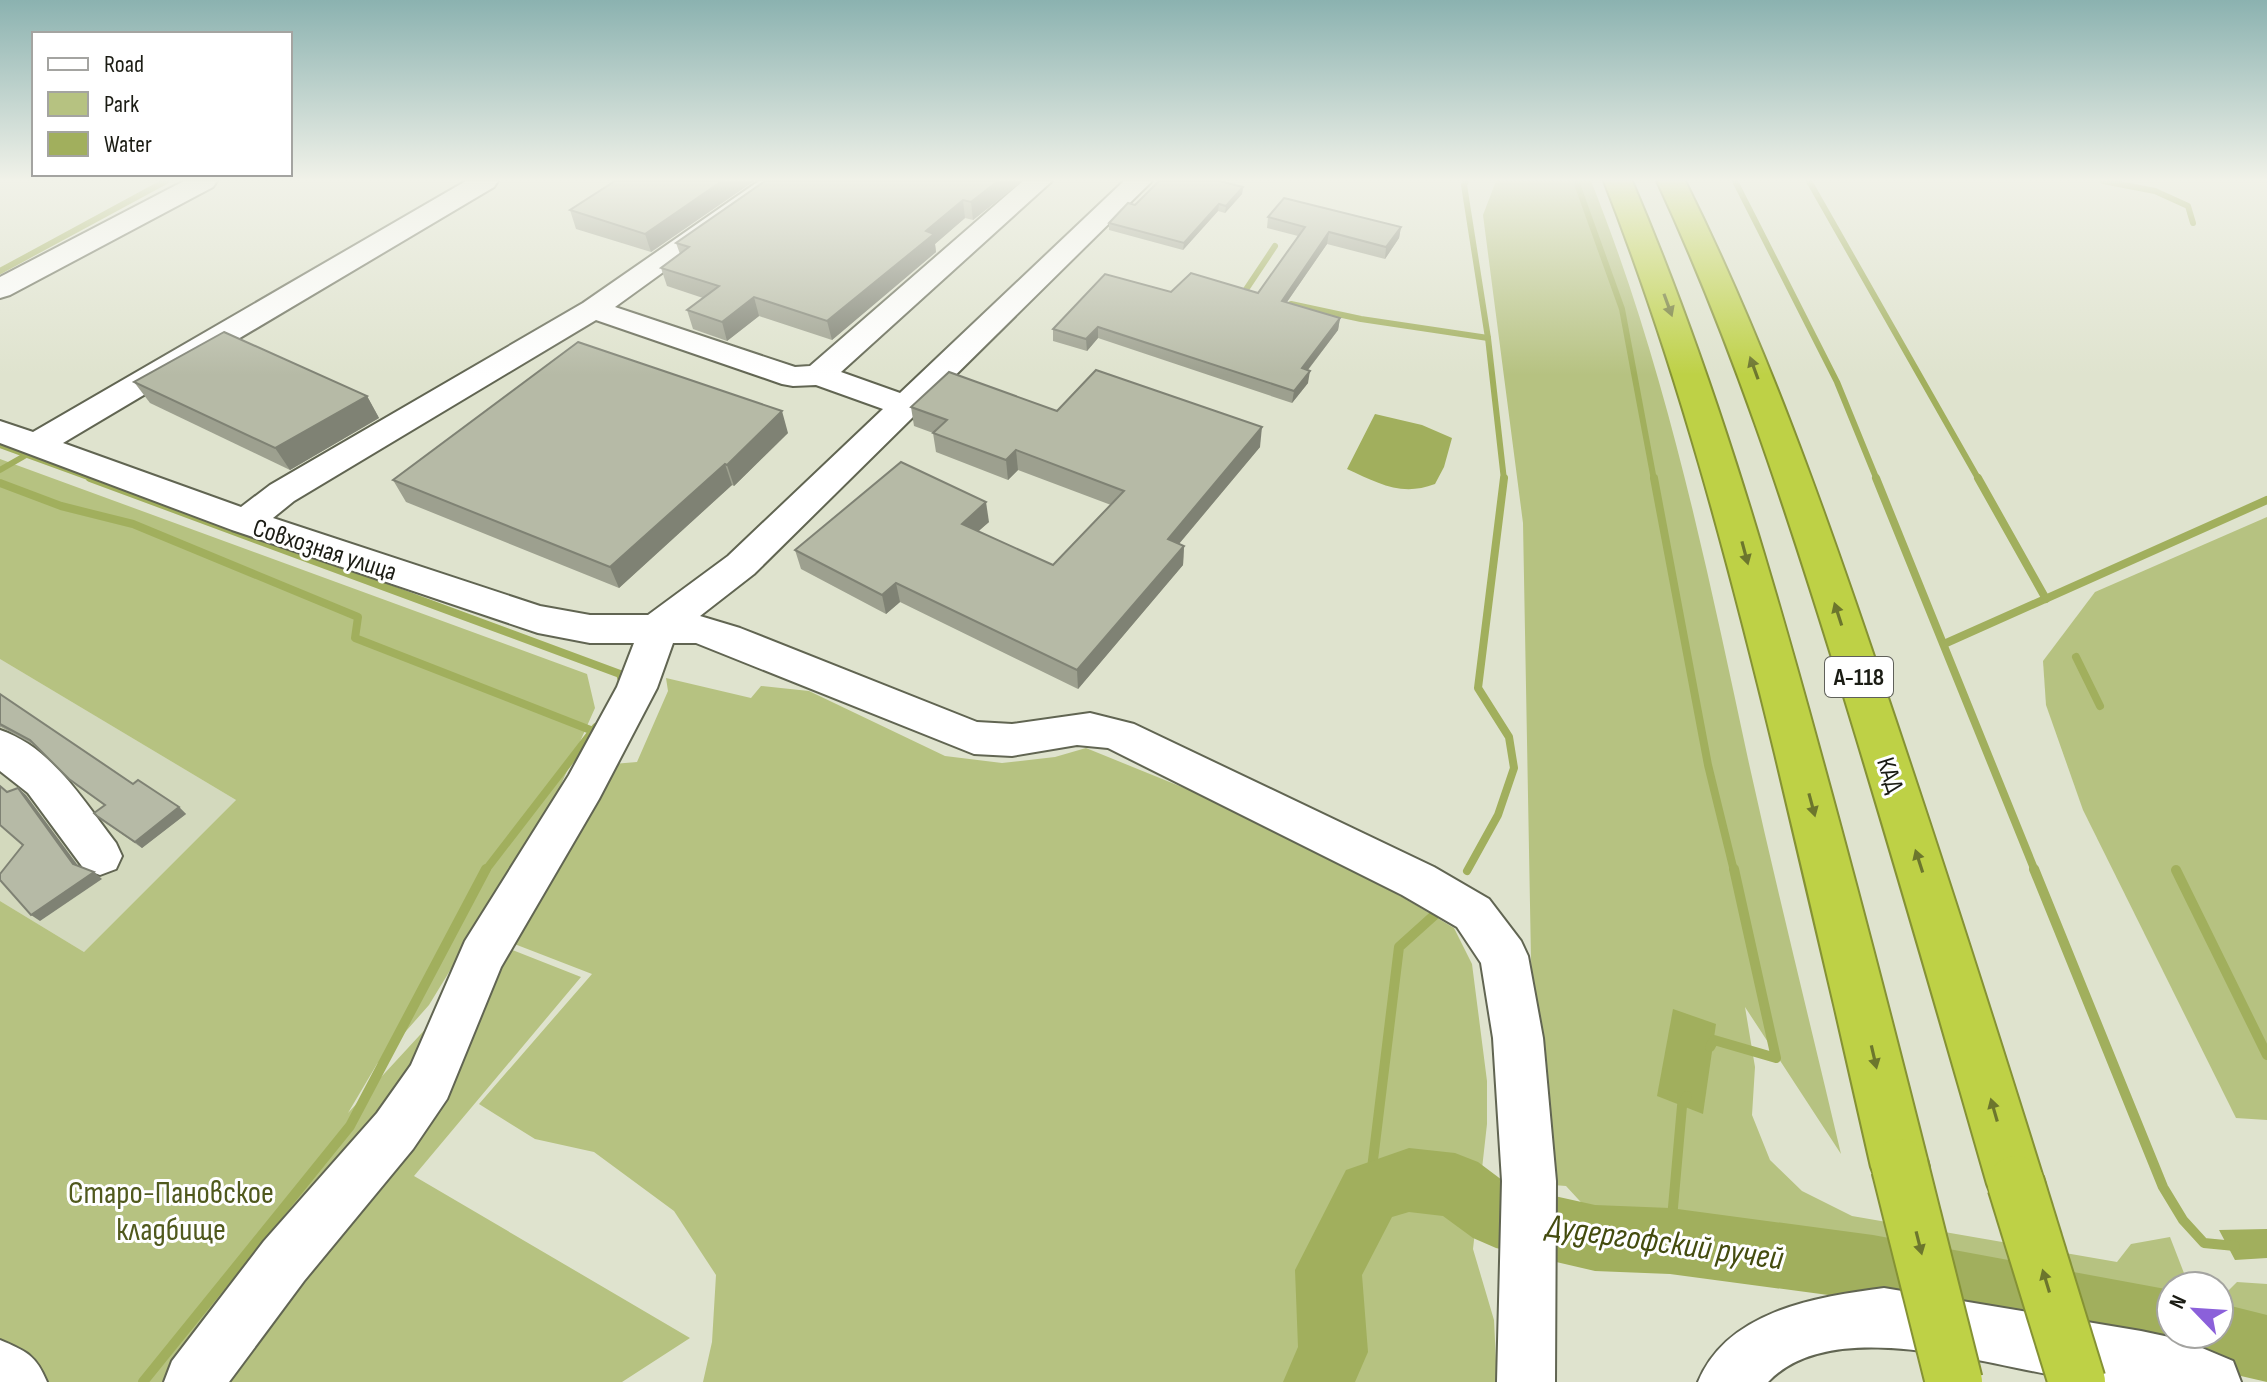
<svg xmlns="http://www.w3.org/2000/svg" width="2267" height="1382" font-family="'Sofia Sans Condensed',sans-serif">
	<rect width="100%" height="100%" fill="#dfe3ce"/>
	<path fill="#d3d9bd" d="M0,659L236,800L84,952L0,901Z"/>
	<g fill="#b6c281">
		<path d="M1496,181H1591C1666,368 1706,563 1748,759C1777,891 1810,1022 1841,1154L1745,1007L1755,1067L1752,1115L1770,1160L1802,1191L1852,1216L2117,1262L2131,1244L2170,1237L2189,1286H2171V1310L2138,1300L1856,1251L1762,1245L1700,1234L1650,1220L1590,1212L1566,1186L1540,1184L1531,959L1523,523L1483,215Z"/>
		<path d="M0,459L587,674L595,708L555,798L429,1005L377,1064L348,1113L502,946L581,977L414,1176L690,1338L622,1382H0V901L84,952L236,800L0,659Z"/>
		<path d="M2267,517V1120L2236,1118L2083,810L2046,705L2043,661L2095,592Z"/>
		<path d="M666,678L751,698L761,686L809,691L945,756L1002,763L1055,757L1086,748L1236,809L1404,898L1454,928L1472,964L1487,1081V1124L1473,1249L1494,1320L1497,1382H703L712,1342L716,1275L674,1211L594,1152L535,1139L479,1104L592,974L507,941L613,764L637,762L668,691Z"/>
		<path d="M2237,1282L2267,1284V1375C2243,1360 2219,1329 2219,1300Z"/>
	</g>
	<g fill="#a1af5d">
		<path d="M1375,414L1422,425L1452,438L1444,467L1435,484C1401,497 1378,483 1347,469Z"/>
		<path d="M1673,1009L1716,1024L1703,1114L1657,1096Z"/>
		<path d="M2267,1229V1258L2235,1260L2219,1230Z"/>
	</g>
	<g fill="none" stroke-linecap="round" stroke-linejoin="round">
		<g stroke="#a1af5d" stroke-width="6">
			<path d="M1466,181L1464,185L1488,338L1504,480"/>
			<path d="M1576,181L1622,309L1654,480"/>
			<path d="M1735,181L1837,382L1877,480"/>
			<path d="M1809,181L1979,480"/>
			<path d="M2103,181L2155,191L2188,206L2193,223"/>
			<path d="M0,271L166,181"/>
			<path d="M1243,294L1275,246"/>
			<path d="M1291,304L1361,319L1488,338"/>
			<path d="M0,445L96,480"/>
			<path d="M0,470L26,455"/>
		</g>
		<g stroke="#a1af5d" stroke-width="8">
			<path d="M90,478L620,674L623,684"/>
			<path d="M1654,478L1708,765L1734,871"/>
			<path d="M1876,478L2035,871"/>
			<path d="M1978,478L2046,599"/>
			<path d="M0,483L61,506L133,524L358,617L355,638L593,731"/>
			<path d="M1944,644L2267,500"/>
			<path d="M2076,657L2100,706"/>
			<path d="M485,871L596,727"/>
			<path d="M1467,871L1498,815L1514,768L1509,737L1478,688L1504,478"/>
		</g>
		<g stroke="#a1af5d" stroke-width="10">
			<path d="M2034,869L2163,1187L2183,1220L2204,1243L2235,1246"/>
			<path d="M2176,870L2267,1055"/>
			<path d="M1710,1047L1714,1040L1776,1058L1734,869"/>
			<path d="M1369,1193L1399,947L1439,911"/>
			<path d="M1670,1241L1682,1106L1687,1096"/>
			<path d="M143,1382L350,1126L486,869"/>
		</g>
		<path fill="#a1af5d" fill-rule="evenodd" d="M1409,1148L1455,1153L1478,1162L1510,1186L1595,1205L1670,1208L1873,1235L2171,1290V1334H2219V1303L2267,1315V1382L2206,1368L2182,1358L2180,1355L2171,1358L1873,1301L1670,1274L1595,1271L1496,1248L1473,1238L1443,1216L1409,1212L1392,1217L1362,1275L1368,1352L1355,1382H1283L1298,1347L1295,1270L1346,1170Z"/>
		<defs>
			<g id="minor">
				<path d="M184,181H217L213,187L10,295L0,298V277Z"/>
				<path d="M466,181H498L494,187L63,443L241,507L270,485L583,303L759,181H789L615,307L795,367L810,366L1023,181H1052L841,372L900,393L1124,181H1152L754,574L700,616L740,628L977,722L1012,724L1090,713L1134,724L1434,867L1489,899L1521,941L1528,956L1543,1038L1556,1181L1555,1382H1497L1502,1181L1493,1038L1481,963L1457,927L1402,895L1108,748L1077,745L1012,756L974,754L696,643H673L657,688L599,799L501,967L447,1099L413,1149L304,1281L229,1382H164L172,1361L264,1241L377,1113L411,1065L465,941L569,775L617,687L634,643H590L538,633L232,530L0,443V421L33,432ZM596,320L782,384L793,386L816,385L883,409L728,556L648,615H590L540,606L273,518L294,501Z"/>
				<path d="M0,730C52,747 84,802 116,843L122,856L116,869L100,875L84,869L28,793L0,771Z"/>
				<path d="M1884,1288L2141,1331L2183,1340L2233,1361L2241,1382C2195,1382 2147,1382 2100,1382C2011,1375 1838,1308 1768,1382H1698C1727,1311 1815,1297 1884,1288Z"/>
				<path d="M0,1340C26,1351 36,1355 47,1382H0Z"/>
			</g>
			<g id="highway">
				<path d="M1604,181H1632C1711,366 1767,557 1820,751C1858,889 1894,1028 1929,1167L1921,1188L1900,1196L1879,1188L1871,1167C1840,1029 1808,892 1775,754C1728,560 1677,367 1604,181Z"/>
				<path d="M1657,181H1685C1765,341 1824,508 1881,677C1938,845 1992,1014 2045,1184L2037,1205L2016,1213L1995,1205L1987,1184C1938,1013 1889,843 1837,674C1785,506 1731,340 1657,181Z"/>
			</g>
		</defs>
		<use href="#minor" stroke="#616552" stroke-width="4"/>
		<use href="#highway" stroke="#859234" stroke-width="4"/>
		<use href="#minor" fill="#fff" fill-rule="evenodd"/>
		<use href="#highway" fill="#bed146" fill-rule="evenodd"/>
		<defs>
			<g id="highway-bridge">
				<path d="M1900,1167L1954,1382"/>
				<path d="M2016,1184L2077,1382"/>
			</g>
		</defs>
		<use href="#highway-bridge" stroke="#859234" stroke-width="60" stroke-linecap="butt"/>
		<use href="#highway-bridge" stroke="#bed146" stroke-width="56"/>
	</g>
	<g fill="#9da08f">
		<path d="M615,181H754L651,252L576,229L570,210Z"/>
		<path d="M764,181H1022L973,220L965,218L935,244L936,252L832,340L759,316L727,341L693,329L687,310L703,298L667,286L661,268L680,254L676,243Z"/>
		<path d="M1243,187L1242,194L1225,213L1218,211L1183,250L1109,230V223L1135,205Z"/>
		<path d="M1268,217L1401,227L1399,238L1385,259L1327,244L1287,302L1340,318L1338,330L1308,370V383L1292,403L1098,338L1087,351L1053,341V329L1171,292L1258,293L1298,236L1267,228Z"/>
		<path d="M134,382L367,396L379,418L290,470L150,403Z"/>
		<path d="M911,407L1057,411L1260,447L1179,544L1184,546L1183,565L1078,689L900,602L886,614L801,569L795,550L989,522L978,531L1053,565L1111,505L1018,470L1008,480L936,452L933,433L914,426Z"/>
		<path d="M788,433L734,486L732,485L619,588L406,502L393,480Z"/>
		<path d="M0,694L133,784L179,807L186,814L142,848L104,822L97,816L104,805L77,786L36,746L1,727L0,728Z"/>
	</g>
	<g fill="#7f8274">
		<path d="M722,181H754L651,252L645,234Z"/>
		<path d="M998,181H1022L973,220L971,202Z"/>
		<path d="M1243,187L1242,194L1225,213L1226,206Z"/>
		<path d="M963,200L965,218L935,244L936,252L832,340L827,321L926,231Z"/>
		<path d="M1219,204L1218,211L1183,250L1184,243Z"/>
		<path d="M1401,227L1399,238L1385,259L1386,247Z"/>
		<path d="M1329,232L1327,244L1280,312L1282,301Z"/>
		<path d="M754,297L759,316L727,341L722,322Z"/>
		<path d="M1340,318L1338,330L1300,380L1302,368Z"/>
		<path d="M1098,327V338L1087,351L1086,339Z"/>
		<path d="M1310,371L1308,383L1292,403L1294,391Z"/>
		<path d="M367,396L379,418L290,470L275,448Z"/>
		<path d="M782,411L788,433L734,486L727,465Z"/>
		<path d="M1262,427L1260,447L1167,558L1168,539Z"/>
		<path d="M1016,450L1018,470L1008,480L1006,460Z"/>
		<path d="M725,464L732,485L619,588L610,567Z"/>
		<path d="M986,502L989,522L964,544L962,524Z"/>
		<path d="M1184,546L1183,565L1078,689L1077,670Z"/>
		<path d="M896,583L900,602L886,614L882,595Z"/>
		<path d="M18,788L26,795L82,871L73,864Z"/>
		<path d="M179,807L186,814L142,848L135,842Z"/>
		<path d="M94,872L102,879L40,921L31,915Z"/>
	</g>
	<g fill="#b6baa6" stroke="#7f8274" stroke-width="2">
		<path d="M615,181H722L645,234L570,210Z"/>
		<path d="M765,181H998L971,202L963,200L926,231L934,234L827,321L754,297L722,322L687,310L719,286L661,268L689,247L676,243Z"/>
		<path d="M1159,181H1220L1243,187L1226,206L1219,204L1184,243L1109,223L1128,203L1135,205Z"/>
		<path d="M1284,198L1401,227L1386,247L1329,232L1282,301L1340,318L1302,368L1310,371L1294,391L1098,327L1086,339L1053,329L1105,274L1171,292L1191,273L1258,293L1305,227L1268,217Z"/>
		<path d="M224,332L367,396L275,448L134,382Z"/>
		<path d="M578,342L782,411L727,465L725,464L610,567L393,480Z"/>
		<path d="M1096,370L1262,427L1168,539L1184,546L1077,670L896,583L882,595L795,550L901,462L986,502L962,524L1053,565L1124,491L1016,450L1006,460L933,433L947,420L911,407L949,372L1057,411Z"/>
		<path d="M0,694L133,784L138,780L179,807L135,842L97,816L94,813L105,805L69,779L30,740L0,724Z"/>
		<path d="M0,786L7,792L18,788L73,864L94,872L31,915L0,880V874L23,845L0,825Z"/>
	</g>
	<defs><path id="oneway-solid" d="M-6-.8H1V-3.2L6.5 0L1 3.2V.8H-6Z" transform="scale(2)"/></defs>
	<g fill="#6c762d">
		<use href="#oneway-solid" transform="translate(1668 305) rotate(70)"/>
		<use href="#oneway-solid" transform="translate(1754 368) rotate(-110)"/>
		<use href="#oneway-solid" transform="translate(1745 553) rotate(75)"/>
		<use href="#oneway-solid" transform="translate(1838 614) rotate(-108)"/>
		<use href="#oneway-solid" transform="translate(1812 805) rotate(75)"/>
		<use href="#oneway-solid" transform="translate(1919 861) rotate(-108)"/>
		<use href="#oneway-solid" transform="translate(1874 1057) rotate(77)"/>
		<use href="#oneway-solid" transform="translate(1994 1110) rotate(-106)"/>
		<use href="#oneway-solid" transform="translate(1919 1243) rotate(76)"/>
		<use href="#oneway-solid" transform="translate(2046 1281) rotate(-107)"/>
	</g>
	<linearGradient id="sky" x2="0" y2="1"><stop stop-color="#8bb2b0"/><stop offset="0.48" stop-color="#f1f2e9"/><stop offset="1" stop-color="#f1f2e9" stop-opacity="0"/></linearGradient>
	<rect width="2267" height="375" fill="url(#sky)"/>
	<g text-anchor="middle" stroke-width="6" stroke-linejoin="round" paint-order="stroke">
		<rect fill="#fff" stroke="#5f605a" stroke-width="2" x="1825" y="657" width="68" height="40" rx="6"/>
		<g font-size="24" font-weight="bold" fill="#1b1c14">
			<text x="1859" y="685">А-118</text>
		</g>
		<g font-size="26" fill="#1b1c14" stroke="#fff">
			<text transform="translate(325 549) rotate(18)" y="9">Совхозная улица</text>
			<text transform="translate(1891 775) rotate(72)" y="9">КАД</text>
		</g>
		<g font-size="32" fill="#50591d" stroke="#fff">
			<text x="171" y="1203">Старо-Пановское<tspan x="171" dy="37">кладбище</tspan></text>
		</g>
		<g font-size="34" font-style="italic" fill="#444c0f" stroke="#fff">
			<text transform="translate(1665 1241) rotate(8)" y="12">Дудергофский ручей</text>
		</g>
	</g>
	<rect x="32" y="32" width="260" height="144" fill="#ffffff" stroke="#a4a4a1" stroke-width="2"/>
	<rect x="48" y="58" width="40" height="12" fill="#ffffff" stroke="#a4a4a1" stroke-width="2"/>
	<text x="104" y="72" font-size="24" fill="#1b1c14">Road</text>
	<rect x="48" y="92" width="40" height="24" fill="#b6c281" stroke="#a4a4a1" stroke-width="2"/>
	<text x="104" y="112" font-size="24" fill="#1b1c14">Park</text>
	<rect x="48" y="132" width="40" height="24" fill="#a1af5d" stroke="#a4a4a1" stroke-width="2"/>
	<text x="104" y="152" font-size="24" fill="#1b1c14">Water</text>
	<g transform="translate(2195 1310) rotate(295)"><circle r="38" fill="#ffffff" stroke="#a4a4a1" stroke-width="2"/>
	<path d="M0-6L14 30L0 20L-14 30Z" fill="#8b60da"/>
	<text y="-12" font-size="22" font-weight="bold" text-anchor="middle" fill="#1b1c14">N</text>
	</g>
</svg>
